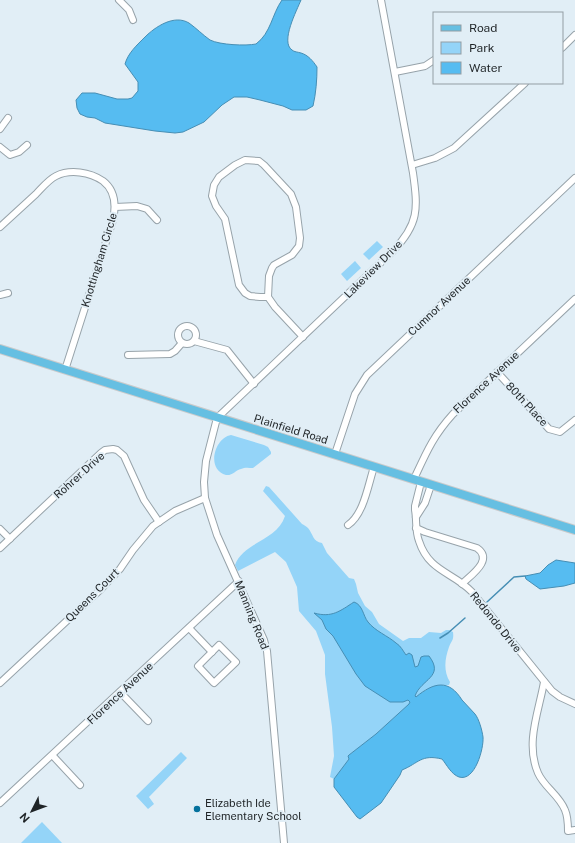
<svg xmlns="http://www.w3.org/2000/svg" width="575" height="843" font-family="'Public Sans',sans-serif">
	<rect width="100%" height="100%" fill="#e1eef6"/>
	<g fill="#94d4f8">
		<path d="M377,241L383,247L369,260L363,254Z"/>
		<path d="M355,261L361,268L347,281L341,274Z"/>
		<path d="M231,435L264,445L268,447L271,452V454L253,468C249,468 245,467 241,469C236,470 232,476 226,475C206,470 214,438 231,435Z"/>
		<path d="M266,486L269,487L302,524C304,525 306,526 308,528C313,534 313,542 322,543L327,553L349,578L354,579L356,584L358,593L365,606L372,612L379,624L403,641L409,638H421L429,632L441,633L446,630H449L453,632C454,640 452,640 449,647C445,658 443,671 450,682L449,685L434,686L425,690L376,734L349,755V759L334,779L330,777L334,756L332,727L325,674V655L316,631L299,611L297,587L286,562L275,552L238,571L235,565C243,542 277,541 285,516L263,491Z"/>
		<path d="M181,752L187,758L149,797L154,804L148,809L136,796Z"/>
		<path d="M42,822L62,843H21Z"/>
	</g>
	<g fill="#56bcf1" stroke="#468eb4">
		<path d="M282,0H301C297,10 280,42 292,50C294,52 298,52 301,53C308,55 313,61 317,67C317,80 316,93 313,106L306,110H292L283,106L260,100L247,97H234L222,105L204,122L183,132L175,133L155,131L105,123L95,118L87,117L80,114L77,108L76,100L82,93H95L117,99H128L132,98L138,91V82L125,64C128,53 137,45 145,37C155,27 174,14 189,23C196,28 203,35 210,40C220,45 246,46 256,44C271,33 272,14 282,0Z"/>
		<path d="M556,560L575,563V583L564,586L540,589L526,579L525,576L540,573L548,565Z"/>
		<path d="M354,602C363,605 363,616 368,622C375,631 388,636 396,643C401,646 403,651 406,655L409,653L412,655L415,667L418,666L421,657L424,656H429C445,677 421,679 415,696L416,697C434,682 449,679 462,700C466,705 471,709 475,714C479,719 482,730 483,737C484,748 475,782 459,777C451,774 447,765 442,759C421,754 419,763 402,770L400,775L381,803L360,819L357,817L334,787V779L349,759L348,756L349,755L376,734L409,704L410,702L408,700L403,702H390L365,686L356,674L333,636L326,629L322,620L314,613C332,618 340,611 354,602Z"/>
	</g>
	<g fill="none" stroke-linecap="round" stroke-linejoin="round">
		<g stroke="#468eb4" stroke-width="1.5">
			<path d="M487,602L514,577L525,576"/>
			<path d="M440,638L448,633L465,618"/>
		</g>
		<defs>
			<g id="minor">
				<path d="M119,0L129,10L133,20"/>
				<path d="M562,48L575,35"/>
				<path d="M395,72L425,66L434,60"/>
				<path d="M0,129L8,118"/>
				<path d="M0,147L10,155L19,152L27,145"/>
				<path d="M412,165L435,158L454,148L525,83"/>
				<path d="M115,207L137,206L147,209L157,220"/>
				<path d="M0,227C12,216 24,205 36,194C42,188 48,180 56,176C70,169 90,172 103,181C116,191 116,206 113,220L65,370"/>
				<path d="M0,295L8,293"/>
				<path d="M268,297L269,276L272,268L274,265L292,255L299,246L300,238L296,207L291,194L264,165L259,161L245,160L235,165L219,177L214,185L212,196L216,206L225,219L239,285L245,293L250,296L260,297H268L275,307L303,337"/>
				<circle cx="187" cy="335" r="9"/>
				<path d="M194,341L227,350L254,384"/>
				<path d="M128,355L170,354L175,351L182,343"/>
				<path d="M497,372L549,429L560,432L575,420"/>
				<path d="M335,454L355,394L367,375L575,178"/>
				<path d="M414,479C426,453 433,436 453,414L575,299"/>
				<path d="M421,482L415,506V510C417,521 415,531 419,541C429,572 453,572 472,592L552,691L560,697L575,704"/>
				<path d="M416,517L425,503L431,485"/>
				<path d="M348,525C364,514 368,485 374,467"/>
				<path d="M416,528L425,532L477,548C494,560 471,575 462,584"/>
				<path d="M0,529L10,539"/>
				<path d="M0,548L101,453L105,450L113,449L117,450L124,456L144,500L159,522"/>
				<path d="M189,628L212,652"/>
				<path d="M219,645L236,662L214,683L198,666Z"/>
				<path d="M544,682C539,711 525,743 538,773C544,787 559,795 565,810C568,817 568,824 568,831L575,830"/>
				<path d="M0,683L101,589L120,569L133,550L153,526L175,511L205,498"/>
				<path d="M120,692L148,721"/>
				<path d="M53,756L80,785"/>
				<path d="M0,803L239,581"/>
				<path d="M284,843L267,651L264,640L217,535L205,498L204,482L206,461L217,418L393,251C419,224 418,209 413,173L381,0"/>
			</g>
			<path id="major" d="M0,349L575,530"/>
		</defs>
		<use href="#minor" stroke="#97a3aa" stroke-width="8"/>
		<use href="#major" stroke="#c9cacb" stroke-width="10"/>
		<use href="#minor" stroke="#fff" stroke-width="6"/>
		<use href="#major" stroke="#66bfe2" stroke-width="8"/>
	</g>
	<circle fill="#04719d" stroke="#e1eef6" stroke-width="1.5" cx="197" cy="809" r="4"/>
	<g text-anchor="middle" stroke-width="4" stroke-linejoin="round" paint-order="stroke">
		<g font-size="11" fill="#1f2427" stroke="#e1eef6">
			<text transform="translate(99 260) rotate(-73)" y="4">Knottingham Circle</text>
			<text transform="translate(373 269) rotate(-45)" y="4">Lakeview Drive</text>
			<text transform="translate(439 306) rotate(-43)" y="4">Cumnor Avenue</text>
			<text transform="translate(486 382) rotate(-43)" y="4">Florence Avenue</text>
			<text transform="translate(527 404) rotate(47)" y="4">80th Place</text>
			<text transform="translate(291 429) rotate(17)" y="4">Plainfield Road</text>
			<text transform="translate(79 475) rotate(-42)" y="4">Rohrer Drive</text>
			<text transform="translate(92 595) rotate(-45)" y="4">Queens Court</text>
			<text transform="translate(252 615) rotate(68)" y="4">Manning Road</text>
			<text transform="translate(496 622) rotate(51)" y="4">Redondo Drive</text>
			<text transform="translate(120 693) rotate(-43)" y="4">Florence Avenue</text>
		</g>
		<g font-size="11" fill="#1f2427" stroke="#e1eef6" text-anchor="start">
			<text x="205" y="807">Elizabeth Ide<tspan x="205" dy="13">Elementary School</tspan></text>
		</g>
	</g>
	<rect x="433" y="12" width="130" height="72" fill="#e1eef6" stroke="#939da3"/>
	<rect x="441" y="25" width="20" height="6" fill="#66bfe2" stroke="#939da3"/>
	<text x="469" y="32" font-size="12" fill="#1f2427">Road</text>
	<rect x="441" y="42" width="20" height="12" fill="#94d4f8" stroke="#939da3"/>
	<text x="469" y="52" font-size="12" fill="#1f2427">Park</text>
	<rect x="441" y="62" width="20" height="12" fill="#56bcf1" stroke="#939da3"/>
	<text x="469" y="72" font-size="12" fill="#1f2427">Water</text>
	<g transform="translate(32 811) rotate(228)" stroke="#e1eef6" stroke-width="3" paint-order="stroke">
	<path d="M0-3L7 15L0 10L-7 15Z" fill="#1f2427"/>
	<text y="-6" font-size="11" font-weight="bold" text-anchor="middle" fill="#1f2427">N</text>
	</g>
</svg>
